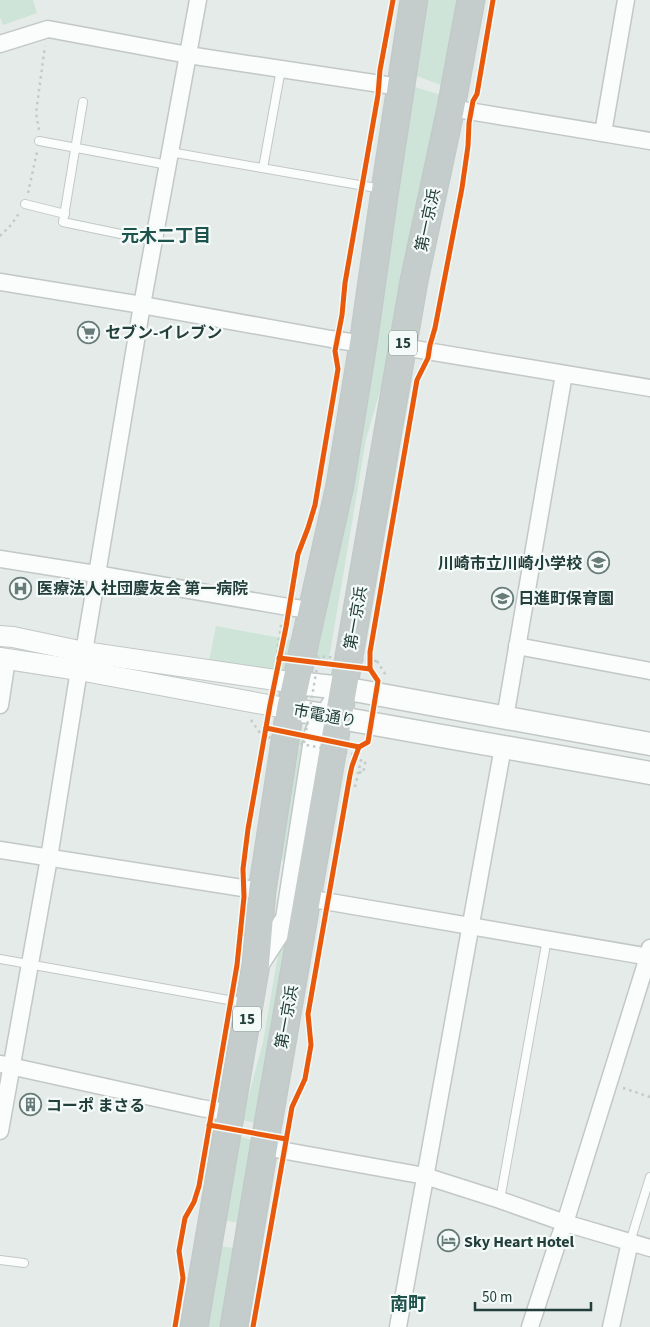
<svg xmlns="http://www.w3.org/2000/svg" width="650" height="1327" font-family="'Source Sans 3','Noto Sans JP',sans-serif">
	<rect width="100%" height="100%" fill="#e5ebe9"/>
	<g fill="#cee4d8">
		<path d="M0,0H33L37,13L3,25L0,17Z"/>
		<path d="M429,0H458L443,86L417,76Z"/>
		<path d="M415,87L441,95L384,377L366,439L330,653L328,661L313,659L353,479L384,296Z"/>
		<path d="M216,626L291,640L284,676L209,661Z"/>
		<path d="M301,737L308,739L286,859L282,861L280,855Z"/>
		<path d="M313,751L319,755L255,1123L242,1120L263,1042Z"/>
		<path d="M240,1137L252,1140L238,1223L225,1220Z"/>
		<path d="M220,1246L234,1248L220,1327H207Z"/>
	</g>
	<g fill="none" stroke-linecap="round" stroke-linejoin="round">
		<defs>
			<g id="service">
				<path d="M83,102L63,222L154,241"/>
				<path d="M39,141L168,165"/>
				<path d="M170,152L382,189"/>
				<path d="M263,168L281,69"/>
				<path d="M25,204L65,214"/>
				<path d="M0,959L245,1003"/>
				<path d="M500,1200L547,939"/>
				<path d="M630,1242L650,1177"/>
				<path d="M0,1260L24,1263"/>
			</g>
			<g id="minor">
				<path d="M0,44L48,29L188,55L400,87"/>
				<path d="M451,108L650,141"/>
				<path d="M603,133L626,0"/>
				<path d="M0,282L142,305L331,339L363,344"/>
				<path d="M403,347L650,388"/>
				<path d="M0,559L96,574L288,607L311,610"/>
				<path d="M517,646L650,671"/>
				<path d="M0,705L7,659"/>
				<path d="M505,718L564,374"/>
				<path d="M0,850L262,891"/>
				<path d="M307,898L650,957"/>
				<path d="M1,1064L201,1108L231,1113"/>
				<path d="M0,1131L49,858L79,670L84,652L142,305L198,0"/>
				<path d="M264,1147L425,1176L500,1200L565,1223L650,1248"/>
				<path d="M398,1327L503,747"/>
				<path d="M530,1327L558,1241L565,1223L648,957L650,948"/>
				<path d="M611,1327L630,1242"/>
			</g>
			<g id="tertiary">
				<path d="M0,636L13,637L84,652L296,683"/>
				<path d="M0,658L79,670L290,709"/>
			</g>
			<g id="secondary">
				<path d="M296,683L343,688L650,744"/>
				<path d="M290,709L650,773"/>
				<path d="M255,968L287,919L316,733L334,703"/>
			</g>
			<g id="trunk">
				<path d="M194,1327L256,964L262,891L290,709L340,485L363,344L385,190L414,0"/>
				<path d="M234,1327L264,1147L414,281L451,108L471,0"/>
			</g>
		</defs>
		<use href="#service" stroke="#c2c8c6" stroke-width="10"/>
		<use href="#minor" stroke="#c2c8c6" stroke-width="19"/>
		<use href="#tertiary" stroke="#c2c8c6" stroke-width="22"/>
		<use href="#secondary" stroke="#c1c9c7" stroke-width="25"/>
		<use href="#trunk" stroke="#c1cac8" stroke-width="29"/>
		<g stroke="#c1cbc9" stroke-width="2.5" stroke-dasharray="2.5 4" stroke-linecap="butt">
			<path d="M39,130L36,113L45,46"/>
			<path d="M28,193L37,152"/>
			<path d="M0,236L11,225L20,212"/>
			<path d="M277,653L281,625L280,622"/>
			<path d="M377,661L387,677"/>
			<path d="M251,720L262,736"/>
			<path d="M359,772L363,773L366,759"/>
			<path d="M355,787L362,756"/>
			<path d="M623,1088L650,1097"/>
		</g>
		<use href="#service" stroke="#fbfcfc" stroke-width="8"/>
		<use href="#minor" stroke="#fbfcfc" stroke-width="16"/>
		<use href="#tertiary" stroke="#fbfcfc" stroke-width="20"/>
		<use href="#secondary" stroke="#fbfcfc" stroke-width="22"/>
		<use href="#trunk" stroke="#c4cdcc" stroke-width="26"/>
		<g stroke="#c1cbc9" stroke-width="2.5" stroke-dasharray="2.5 4" stroke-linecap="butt">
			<path d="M277,653L377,661"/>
			<path d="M262,736L362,756"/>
			<path d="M304,743L319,656"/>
		</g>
		<defs>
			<g id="cycleway">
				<path d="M279,658L370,669"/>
				<path d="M266,728L359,747"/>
				<path d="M209,1125L286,1139"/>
				<path d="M175,1327L183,1278L179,1251L185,1218L194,1202L199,1186L237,965L244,897L243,869L248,829L270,705L286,627L298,554L308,528L315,505L338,369L335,351L342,315L345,283L378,95L380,70L393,0"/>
				<path d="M253,1327L292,1107L305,1079L311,1045L308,1014L350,775L352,766L359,747L368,742L378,681L370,669V652L417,380L428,358L430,345L435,328L462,188L468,146L469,123L473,101L477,94L493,0"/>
			</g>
		</defs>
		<use href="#cycleway" stroke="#f4faf8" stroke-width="8"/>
		<use href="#cycleway" stroke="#e8590c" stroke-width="5"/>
	</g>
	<defs>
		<symbol id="supermarket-ring" viewBox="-11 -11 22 22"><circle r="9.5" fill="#f4faf8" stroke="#677b78" stroke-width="1.5"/><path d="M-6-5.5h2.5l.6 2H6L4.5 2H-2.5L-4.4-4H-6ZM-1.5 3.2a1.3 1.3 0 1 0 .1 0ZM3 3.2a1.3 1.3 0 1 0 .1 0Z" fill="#677b78"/></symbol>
		<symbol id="school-ring" viewBox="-11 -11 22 22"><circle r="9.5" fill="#f4faf8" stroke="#677b78" stroke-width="1.5"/><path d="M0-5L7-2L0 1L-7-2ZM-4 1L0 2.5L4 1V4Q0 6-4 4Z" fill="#677b78"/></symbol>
		<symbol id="hospital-ring" viewBox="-11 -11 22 22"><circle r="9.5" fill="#f4faf8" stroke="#677b78" stroke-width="1.5"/><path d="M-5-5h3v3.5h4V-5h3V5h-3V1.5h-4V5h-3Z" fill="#677b78"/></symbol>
		<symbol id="building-ring" viewBox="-11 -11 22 22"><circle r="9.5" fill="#f4faf8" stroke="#677b78" stroke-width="1.5"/><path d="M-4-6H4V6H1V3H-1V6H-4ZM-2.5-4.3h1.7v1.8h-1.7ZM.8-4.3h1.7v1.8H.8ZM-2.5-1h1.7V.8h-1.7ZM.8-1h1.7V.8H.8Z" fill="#677b78"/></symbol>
		<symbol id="hotel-ring" viewBox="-11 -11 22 22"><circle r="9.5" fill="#f4faf8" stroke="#677b78" stroke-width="1.5"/><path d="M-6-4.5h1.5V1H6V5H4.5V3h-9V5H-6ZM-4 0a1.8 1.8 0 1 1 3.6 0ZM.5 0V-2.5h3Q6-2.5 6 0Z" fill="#677b78"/></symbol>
	</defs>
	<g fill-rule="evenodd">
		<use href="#supermarket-ring" x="76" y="320" width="25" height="25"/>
		<use href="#school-ring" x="586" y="550" width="25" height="25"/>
		<use href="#hospital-ring" x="8" y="576" width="25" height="25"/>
		<use href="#school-ring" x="490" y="586" width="25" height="25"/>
		<use href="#building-ring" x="18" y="1092" width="25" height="25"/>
		<use href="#hotel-ring" x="436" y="1228" width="25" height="25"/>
	</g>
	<g text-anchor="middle" stroke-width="4.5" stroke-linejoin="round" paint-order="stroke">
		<g fill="#f4faf8" stroke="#627774" stroke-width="1">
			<rect x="389" y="330.5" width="28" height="25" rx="4"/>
			<rect x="233" y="1006.5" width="28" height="25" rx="4"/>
		</g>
		<g font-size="15" font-weight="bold" fill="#233f3b">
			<text x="403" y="348">15</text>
			<text x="247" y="1024">15</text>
		</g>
		<g font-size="16" fill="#233f3b" stroke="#f4faf8">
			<text transform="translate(427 220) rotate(-78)" y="6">第一京浜</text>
			<text transform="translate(355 618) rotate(-80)" y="6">第一京浜</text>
			<text transform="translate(325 715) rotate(10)" y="6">市電通り</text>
			<text transform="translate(286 1017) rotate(-80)" y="6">第一京浜</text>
		</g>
		<g font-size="16" font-weight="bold" fill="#233f3b" stroke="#f4faf8" text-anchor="start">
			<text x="105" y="338">セブン-イレブン</text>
			<text x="582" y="569" text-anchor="end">川崎市立川崎小学校</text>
			<text x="37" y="594">医療法人社団慶友会 第一病院</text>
			<text x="518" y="604">日進町保育園</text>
			<text x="46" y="1111">コーポ まさる</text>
			<text x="464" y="1247">Sky Heart Hotel</text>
		</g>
		<g font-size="18" font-weight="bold" fill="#1e524c" stroke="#f4faf8">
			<text x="166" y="242">元木二丁目</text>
			<text x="408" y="1310">南町</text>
		</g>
	</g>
	<path d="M475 1302v8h116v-8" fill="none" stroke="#233f3b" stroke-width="2.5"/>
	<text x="482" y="1302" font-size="15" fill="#233f3b" stroke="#f4faf8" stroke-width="4" paint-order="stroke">50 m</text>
</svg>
